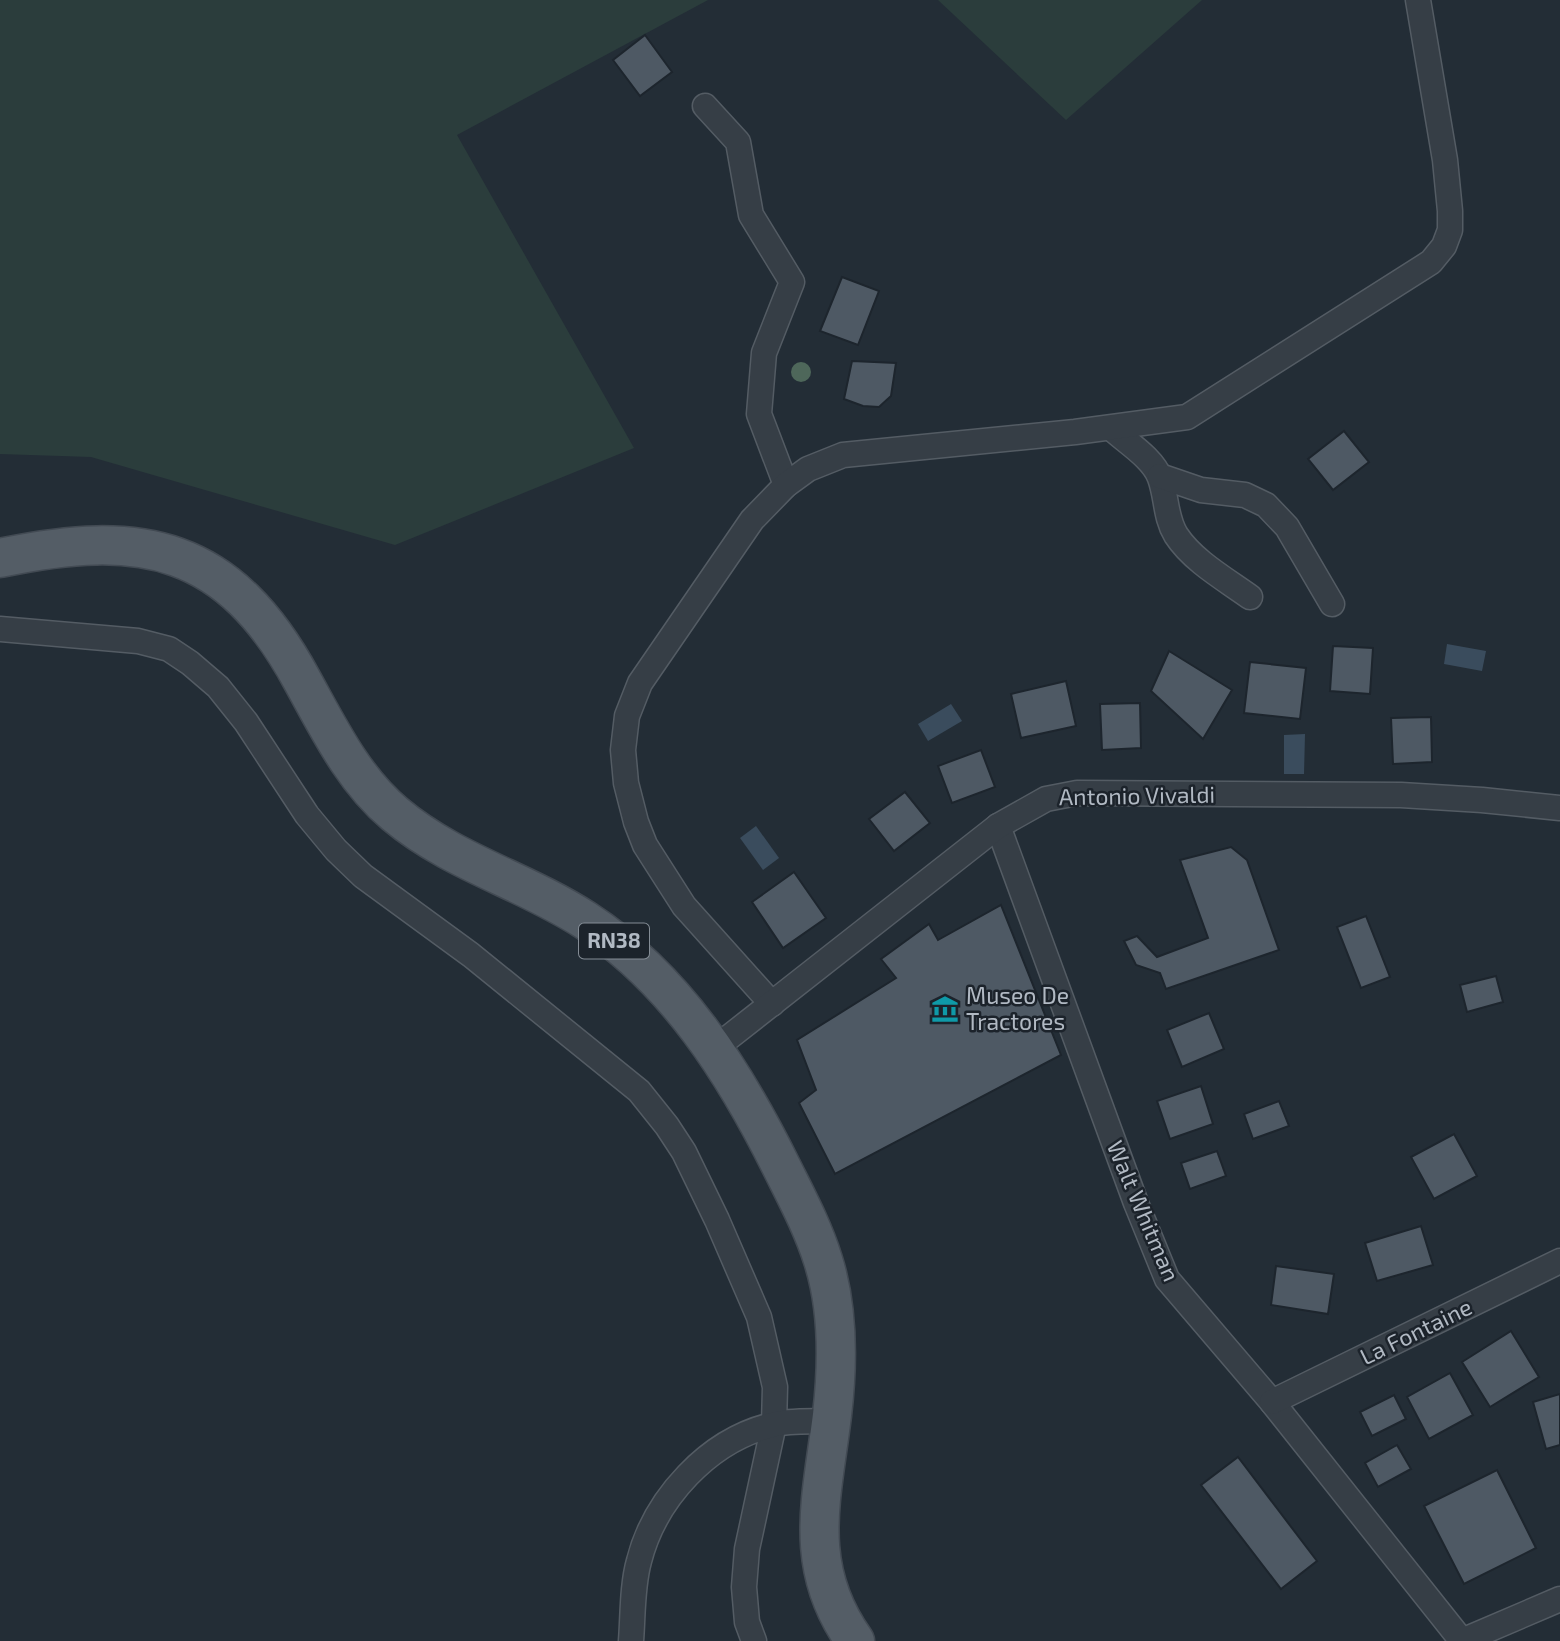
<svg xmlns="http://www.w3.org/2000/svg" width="1560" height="1641" font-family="'Exo 2',sans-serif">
	<rect width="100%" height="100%" fill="#232d36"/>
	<g fill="#2b3d3c">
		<path d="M0,0H708L457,135L634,448L395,545L91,457L0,454Z"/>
		<path d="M938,0H1202L1066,120Z"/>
	</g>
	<g fill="#3a4c5d">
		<path d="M1447,644L1486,651L1482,671L1444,664Z"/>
		<path d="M951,704L962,721L928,741L918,724Z"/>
		<path d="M1305,734L1304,774H1284V735Z"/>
		<path d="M756,826L779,858L763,870L740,838Z"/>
	</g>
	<g fill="#4e5964" stroke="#1d252d" stroke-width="2">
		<path d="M645,35L672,72L640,96L613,60Z"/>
		<path d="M842,277L879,291L858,345L820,331Z"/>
		<path d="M852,361L896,363L891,396L879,407L863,406L844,399Z"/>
		<path d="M1344,431L1369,462L1333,490L1308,459Z"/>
		<path d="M1333,646L1373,648L1370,694L1330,691Z"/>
		<path d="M1169,651L1232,690L1203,739L1151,691Z"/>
		<path d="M1250,662L1306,668L1300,719L1244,713Z"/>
		<path d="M1066,681L1076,726L1021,738L1011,694Z"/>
		<path d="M1140,703L1141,748L1102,750L1100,704Z"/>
		<path d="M1431,717L1432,762L1393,764L1391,718Z"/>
		<path d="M981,750L995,787L952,803L938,766Z"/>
		<path d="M905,792L930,823L894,851L869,819Z"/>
		<path d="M1231,847L1247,860L1279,950L1166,989L1160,973L1136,965L1124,941L1137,936L1157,957L1208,938L1180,860Z"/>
		<path d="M794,872L826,918L783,948L752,902Z"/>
		<path d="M1001,905L1061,1055L835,1174L799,1103L816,1090L797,1040L896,978L881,959L929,924L938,940Z"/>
		<path d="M1366,916L1390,977L1361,988L1337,927Z"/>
		<path d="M1496,976L1503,1002L1467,1012L1460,985Z"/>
		<path d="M1209,1013L1224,1049L1182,1067L1167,1030Z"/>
		<path d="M1201,1086L1213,1124L1170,1139L1157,1101Z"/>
		<path d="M1279,1101L1289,1126L1253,1139L1244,1114Z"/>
		<path d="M1454,1134L1477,1176L1434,1199L1411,1157Z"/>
		<path d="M1217,1151L1226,1176L1190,1189L1181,1163Z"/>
		<path d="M1421,1226L1433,1265L1377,1281L1365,1243Z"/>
		<path d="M1276,1266L1334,1274L1328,1314L1271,1305Z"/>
		<path d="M1511,1331L1539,1377L1490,1407L1462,1362Z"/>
		<path d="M1450,1373L1473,1415L1429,1439L1407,1397Z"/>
		<path d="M1560,1394V1445L1546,1449L1533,1402Z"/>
		<path d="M1394,1395L1406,1419L1372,1436L1360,1412Z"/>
		<path d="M1397,1445L1411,1469L1378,1487L1365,1463Z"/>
		<path d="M1238,1457L1317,1561L1281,1589L1201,1485Z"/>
		<path d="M1497,1470L1536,1548L1464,1584L1424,1506Z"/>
	</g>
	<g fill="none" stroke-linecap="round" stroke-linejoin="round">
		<defs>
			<g id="minor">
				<path d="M705,106L738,142L751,215L792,282L764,353L759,414L786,485"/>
				<path d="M1111,428C1126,442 1153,458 1160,478C1167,497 1165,517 1176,535C1193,561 1225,579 1250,597"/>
				<path d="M1160,476L1201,490L1245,495L1266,505L1287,527L1332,604"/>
				<path d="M0,629L138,641L169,649L190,663L218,687L246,722L307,815L336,850L363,876L471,955L639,1091L667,1126L684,1152L717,1220L759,1317L775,1387L774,1424L747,1549L744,1587L747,1622L754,1641"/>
				<path d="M998,826L1136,1203L1167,1279L1272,1402L1462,1641L1560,1599"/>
				<path d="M772,1004L684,906L645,845L636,822L626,783L623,750L627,716L640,683L752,520L786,485L808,469L843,455L1075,432L1187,417L1431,262L1444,246L1450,230V211L1445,160L1418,0"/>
				<path d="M714,1049L998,826L1046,799L1077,793L1401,795L1482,800L1560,808"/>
				<path d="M1272,1402L1560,1261"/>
				<path d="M631,1641C633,1615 632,1586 639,1561C655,1498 709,1440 772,1425C790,1420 813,1422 831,1421"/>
			</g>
			<path id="primary" d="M0,558C142,528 229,545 302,680C328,727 353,779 395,814C452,862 523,880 585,920C676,979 735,1073 782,1168C797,1198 813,1228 823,1260C839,1310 838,1364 832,1415C822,1498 801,1566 855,1641"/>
		</defs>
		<use href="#minor" stroke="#545c64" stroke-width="27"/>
		<use href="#primary" stroke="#424a53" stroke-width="41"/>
		<use href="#minor" stroke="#363e46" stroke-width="24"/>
		<use href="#primary" stroke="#545d66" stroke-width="38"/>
	</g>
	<circle fill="#4e675a" cx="801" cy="372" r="10"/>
	<defs>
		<symbol id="museum-bare" viewBox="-9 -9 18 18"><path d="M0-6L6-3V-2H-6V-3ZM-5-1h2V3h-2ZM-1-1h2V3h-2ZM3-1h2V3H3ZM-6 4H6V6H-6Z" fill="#0f9aa8" stroke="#1c232b" stroke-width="2.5" paint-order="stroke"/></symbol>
	</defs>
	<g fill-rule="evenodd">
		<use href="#museum-bare" x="926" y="990" width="38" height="38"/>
	</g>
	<g text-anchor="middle" stroke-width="5" stroke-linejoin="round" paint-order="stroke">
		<rect fill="#1c232b" stroke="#848c95" stroke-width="2" x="579" y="923.5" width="70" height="35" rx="5"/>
		<g font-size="21" font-weight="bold" fill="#b1b9c3">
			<text x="614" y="948">RN38</text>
		</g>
		<g font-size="23" fill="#b1b9c3" stroke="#1c232b">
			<text transform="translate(1137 796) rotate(-1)" y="8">Antonio Vivaldi</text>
			<text transform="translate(1143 1211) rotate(67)" y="8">Walt Whitman</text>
			<text transform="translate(1416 1332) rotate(-26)" y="8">La Fontaine</text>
		</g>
		<g font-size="23" fill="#b1b9c3" stroke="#1c232b" text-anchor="start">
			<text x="966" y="1004">Museo De<tspan x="966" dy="26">Tractores</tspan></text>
		</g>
	</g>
</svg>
